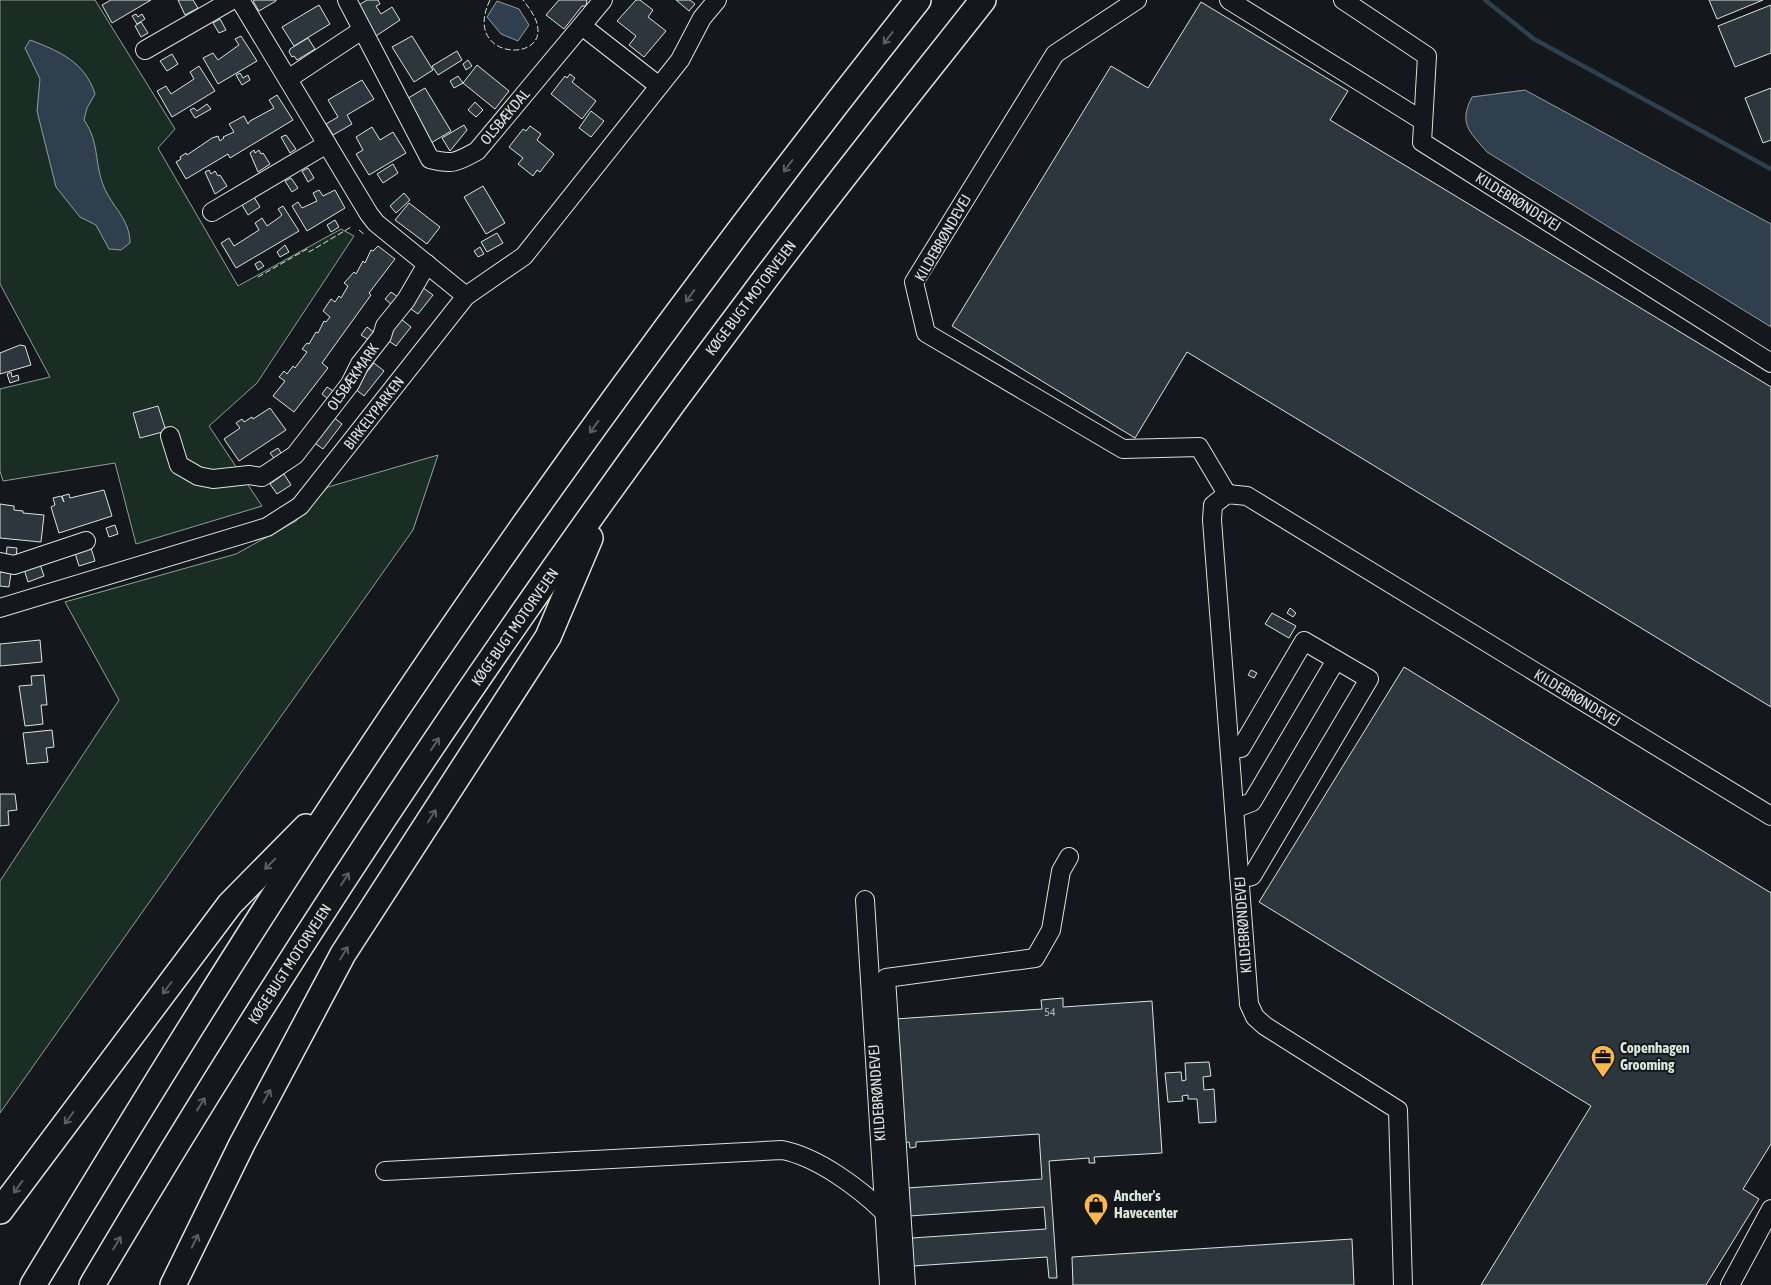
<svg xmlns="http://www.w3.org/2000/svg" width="1771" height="1285" font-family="'Asap Condensed',sans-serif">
	<rect width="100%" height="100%" fill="#14181c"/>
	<g fill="#1a2d24" stroke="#939e99">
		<path d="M0,0H95L175,129L158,148L238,286L341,229L354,236L257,383L209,426L262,506L136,544L115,463L3,481L0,471V389L50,377L0,284Z"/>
		<path d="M438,455L413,530L0,1113V881L119,700L65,602L236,554L296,521L328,487Z"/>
	</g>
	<g fill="#2f3f4d" stroke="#939e99">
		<path d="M497,1L519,9L529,25L518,41L501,34L487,17Z"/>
		<path d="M30,40C59,51 85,62 95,94L87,108L84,120C100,143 94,164 104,187C112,207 130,219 130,243L121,250L109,249L96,225L80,217L56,187L37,111L40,79L25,48Z"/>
		<path d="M1525,90L1771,224V327L1487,152C1470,132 1458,124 1472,97Z"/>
	</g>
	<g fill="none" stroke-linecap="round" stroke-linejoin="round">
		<path stroke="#2f3f4d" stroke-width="4.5" d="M1485,0L1534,39L1771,169"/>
	</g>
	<g fill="#2c363c" stroke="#d8e6dc">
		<path d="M111,0H151L112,23L102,5Z"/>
		<path d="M178,0H193L198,8L185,15Z"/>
		<path d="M255,0H276V1L259,11L253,1Z"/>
		<path d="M367,0H378L380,4L376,6L381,14L392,7L400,20L370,40L352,9Z"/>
		<path d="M559,0H587L586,6H582L564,29L546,15Z"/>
		<path d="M636,0H640L653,10L648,17L666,31L644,57L629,45L636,36L617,21Z"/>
		<path d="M676,0H690L695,4L689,11Z"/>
		<path d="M1709,0H1763L1717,19Z"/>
		<path d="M1201,2L1348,91L1330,120L1771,387V707L1187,352L1135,438L952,326L1111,66L1148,88Z"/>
		<path d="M319,5L330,24L294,46L282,27Z"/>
		<path d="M1771,5V53L1735,67L1718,26Z"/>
		<path d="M136,14L138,17L142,14L145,19L137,24L132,16Z"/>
		<path d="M220,19L226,30L219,33L213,23Z"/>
		<path d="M141,22L148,33L141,37L135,26Z"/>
		<path d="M241,36L257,61L218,84L203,58L213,53L218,60L239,45L235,39Z"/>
		<path d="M412,36L433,70L414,82L392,47Z"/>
		<path d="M308,38L315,49L297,60L294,56L292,57L289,52L290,49Z"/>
		<path d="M457,51L462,60L438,75L432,66Z"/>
		<path d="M172,54L178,64L167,71L160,61Z"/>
		<path d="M468,60L472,66L466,70L463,64Z"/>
		<path d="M477,65L509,91L495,109L463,83Z"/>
		<path d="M199,66L215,91L172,117L157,91L166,86L171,94L194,79L190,72Z"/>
		<path d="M240,73L243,78L248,75L250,80L242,85L236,75Z"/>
		<path d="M570,74L575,78L572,82L596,101L582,119L551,94L565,76L567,78Z"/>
		<path d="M458,76L463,83L454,88L450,81Z"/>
		<path d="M362,80L374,99L347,115L352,124L333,135L326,124L338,117L328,100Z"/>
		<path d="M425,88L451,131L431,143L405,100Z"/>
		<path d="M1771,88V140L1763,143L1745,98Z"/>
		<path d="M277,95L293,120L230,158L228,154L186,179L176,162L181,159L180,157L186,153L187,155L212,138L218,136L220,141L224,138L223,137L234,132L229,124L244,116L248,124L250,121L274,108L269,100Z"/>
		<path d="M475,102L483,110L476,117L468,110Z"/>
		<path d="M207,104L211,109L195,118L190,110L194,108L197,111Z"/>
		<path d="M591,111L604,121L591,137L579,128Z"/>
		<path d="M464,125L467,130L450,151L442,138Z"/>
		<path d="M530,126L541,134L537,140L554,154L540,172L537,170L533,176L518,164L523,158L509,147L523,129L526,131Z"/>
		<path d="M372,127L380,140L393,132L406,153L369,175L356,154L363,150L356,137Z"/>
		<path d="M286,135L296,149L290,153L281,137Z"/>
		<path d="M254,150L255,153L259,150L261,154L263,153L270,164L258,172L250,153Z"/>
		<path d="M393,164L398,173L383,183L377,174Z"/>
		<path d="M308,168L314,178L308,182L302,171Z"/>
		<path d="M209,170L211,174L215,171L218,176L220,175L227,186L215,194L205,172Z"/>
		<path d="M291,178L298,188L292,192L285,181Z"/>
		<path d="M483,186L505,223L486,234L464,197Z"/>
		<path d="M319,190L323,196L335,190L345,208L307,231L292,206L298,202L302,208L317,201L313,193Z"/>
		<path d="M404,193L410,200L396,213L390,206Z"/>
		<path d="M254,197L260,207L248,215L242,205Z"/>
		<path d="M409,203L440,227L427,244L395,220Z"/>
		<path d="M283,206L299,231L236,268L221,243L229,238L234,246L259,230L255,223L262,218L267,226L277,219L282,215L278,209Z"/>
		<path d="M335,220L339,227L331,232L327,225Z"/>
		<path d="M497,233L503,243L487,252L481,242Z"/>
		<path d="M285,245L289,252L280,257L277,252Z"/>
		<path d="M378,246L395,259L369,293L371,295L322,363L328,368L294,412L273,396L285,381L279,377L284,371L287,374L293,366L295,368L307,352L302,349L307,343L309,344L316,332L318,333L324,321L326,322L330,317L323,311L331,299L335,302L339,296L341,298L348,286L344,283L354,272L356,274L363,261L365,263L371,250L373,251Z"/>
		<path d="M480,247L484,254L478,257L474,251Z"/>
		<path d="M260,261L264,266L258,270L255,264Z"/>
		<path d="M422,287L433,295L418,314L407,306Z"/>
		<path d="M391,292L398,297L392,305L385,299Z"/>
		<path d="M401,319L411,327L396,346L386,339Z"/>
		<path d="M367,327L375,333L369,340L361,335Z"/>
		<path d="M20,345L25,346L31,365L0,374V353Z"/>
		<path d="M374,363L384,371L364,396L354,388Z"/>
		<path d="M11,372L12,377L18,375L19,380L10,383L7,374Z"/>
		<path d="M327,387L335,392L329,400L322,394Z"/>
		<path d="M158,406L166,431L140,438L133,413Z"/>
		<path d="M270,408L286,430L239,461L224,439L240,428L236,423L242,419L244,422L252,417L253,419Z"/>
		<path d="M332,416L342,424L323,449L312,441Z"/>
		<path d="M278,448L283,456L276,461L270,453Z"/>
		<path d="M284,474L291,485L277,494L270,484Z"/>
		<path d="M104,490L112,516L59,533L51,507L55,505L53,498L61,496L64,502L62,496L69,494L70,498Z"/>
		<path d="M0,504L14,506V510L23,511V513L44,515L41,542L0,538Z"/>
		<path d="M115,525L118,534L109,537L106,528Z"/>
		<path d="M7,547L17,548L16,558L6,557Z"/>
		<path d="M91,548L95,561L79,566L75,553Z"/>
		<path d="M40,564L44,576L28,582L24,569Z"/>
		<path d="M0,572L11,573L9,587L0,586Z"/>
		<path d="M1290,608L1296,613L1293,617L1287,613Z"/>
		<path d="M1272,613L1296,626L1289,638L1265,624Z"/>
		<path d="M40,640L42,662L0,666V644Z"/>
		<path d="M1404,667L1771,893V1144L1743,1189L1759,1199L1706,1285H1481L1591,1106L1259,902Z"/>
		<path d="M1251,670L1257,673L1254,678L1248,675Z"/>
		<path d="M44,675L47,705H41L43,724L25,726L19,686L32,685L31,676Z"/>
		<path d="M52,730L54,747L46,748L48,762L27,764L23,733Z"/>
		<path d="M0,794H15L17,810L8,811L9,825L0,826Z"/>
		<path d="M1063,998V1007L1152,1001L1162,1153L1094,1157L1095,1163H1089V1158L1049,1161L1057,1278H1049L1047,1257L913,1266L912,1238L1046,1229L1044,1207L909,1216L907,1188L1042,1179L1039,1134L916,1142V1147L910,1148L909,1142L903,1143L895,1019L1042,1009L1041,1000Z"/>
		<path d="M1209,1062L1211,1076L1203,1077L1204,1090L1214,1089L1216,1122L1199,1123L1197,1099H1188V1095L1182,1096L1183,1101L1168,1102L1165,1073L1181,1072L1182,1081L1186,1080L1185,1063Z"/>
		<path d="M1352,1239L1354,1285H1073L1072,1257Z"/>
	</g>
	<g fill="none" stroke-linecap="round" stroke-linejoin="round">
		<defs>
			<g id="minor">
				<path d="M240,0L369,214L376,223L466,296"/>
				<path d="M347,0L430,159C453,165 457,162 477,151L603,0"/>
				<path d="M1137,0L1055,54L914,282L926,333L1123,449L1199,447L1227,494"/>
				<path d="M1229,0L1423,121"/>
				<path d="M1343,0L1427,56L1422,142L1771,363"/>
				<path d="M582,26L659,86"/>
				<path d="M145,50L232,0"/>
				<path d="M288,79L362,30"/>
				<path d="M212,212L327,144"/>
				<path d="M170,436L179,465L198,476L213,479L249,475L262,477L295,455L350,384L360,364L382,336L385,326L406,300L427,264"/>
				<path d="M0,562L14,565L86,541"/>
				<path d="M0,608L267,527L300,506L466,296L524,256L680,60L702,18L717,0"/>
				<path d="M1230,750L1241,748L1304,641L1369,679L1252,876L1240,879"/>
				<path d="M1234,809L1252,802L1336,660"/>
				<path d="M865,900L889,1285"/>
				<path d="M385,1171L782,1150C818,1157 859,1188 885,1213"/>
				<path d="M906,1285L886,978L1035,958L1051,930L1061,871L1069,857"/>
				<path d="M1403,1285L1398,1110L1265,1026L1255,1017L1249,1004L1212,520L1213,505L1227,494L1247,496L1771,816"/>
				<path d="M1730,1285L1771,1209"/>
			</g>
			<g id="highway">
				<path d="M0,1211L230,904L306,827"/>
				<path d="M33,1285C133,1120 234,955 341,793C521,520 715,256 918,0"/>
				<path d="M92,1285C293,945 513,614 751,298C826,197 905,99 983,0"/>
				<path d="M173,1285L242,1144L343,954L548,637L590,538"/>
			</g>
		</defs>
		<use href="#minor" stroke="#d8e6dc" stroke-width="20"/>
		<use href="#highway" stroke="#d8e6dc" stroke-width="28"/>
		<use href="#minor" stroke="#14181c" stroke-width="18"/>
		<use href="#highway" stroke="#14181c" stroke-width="25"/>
		<g stroke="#d8e6dc" stroke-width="1" stroke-dasharray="6 2.5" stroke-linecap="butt">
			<path d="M490,0C463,56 538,63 538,31C538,19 530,9 523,0"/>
			<path d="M359,230L365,235"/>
			<path d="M258,277L307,249L309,252L351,227"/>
		</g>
	</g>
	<defs><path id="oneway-shaft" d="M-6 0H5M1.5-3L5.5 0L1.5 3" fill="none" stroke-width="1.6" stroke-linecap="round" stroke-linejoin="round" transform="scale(1.25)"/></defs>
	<g stroke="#59605f">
		<use href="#oneway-shaft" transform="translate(888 38) rotate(128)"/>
		<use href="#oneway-shaft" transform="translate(788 166) rotate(127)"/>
		<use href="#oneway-shaft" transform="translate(690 296) rotate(126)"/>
		<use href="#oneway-shaft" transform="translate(594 427) rotate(126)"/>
		<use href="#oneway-shaft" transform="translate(435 744) rotate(-56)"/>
		<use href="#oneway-shaft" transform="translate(432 816) rotate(-57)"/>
		<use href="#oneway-shaft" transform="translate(270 864) rotate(135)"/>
		<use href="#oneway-shaft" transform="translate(345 879) rotate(-57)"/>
		<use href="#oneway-shaft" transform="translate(344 953) rotate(-59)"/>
		<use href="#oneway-shaft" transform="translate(167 988) rotate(127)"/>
		<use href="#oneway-shaft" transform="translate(267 1096) rotate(-62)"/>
		<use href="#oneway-shaft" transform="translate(201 1104) rotate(-58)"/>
		<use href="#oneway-shaft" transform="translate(69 1118) rotate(127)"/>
		<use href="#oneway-shaft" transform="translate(18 1187) rotate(126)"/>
		<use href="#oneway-shaft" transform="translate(195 1241) rotate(-64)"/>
		<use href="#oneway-shaft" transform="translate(117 1243) rotate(-59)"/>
	</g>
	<defs>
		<symbol id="office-pin" viewBox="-11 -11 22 30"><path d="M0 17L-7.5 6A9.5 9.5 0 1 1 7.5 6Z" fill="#ffb74d" stroke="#14181c"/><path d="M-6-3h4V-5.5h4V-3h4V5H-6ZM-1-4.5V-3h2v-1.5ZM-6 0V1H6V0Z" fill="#111"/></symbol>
		<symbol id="shop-pin" viewBox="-11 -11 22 30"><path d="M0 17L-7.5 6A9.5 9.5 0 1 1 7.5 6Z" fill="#ffb74d" stroke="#14181c"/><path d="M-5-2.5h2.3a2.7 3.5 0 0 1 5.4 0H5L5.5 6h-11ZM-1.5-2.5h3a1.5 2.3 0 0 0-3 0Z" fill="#111"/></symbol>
	</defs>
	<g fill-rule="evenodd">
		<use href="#office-pin" x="1589" y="1043" width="28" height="38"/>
		<use href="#shop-pin" x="1082" y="1191" width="28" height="38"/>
	</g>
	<g text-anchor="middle" stroke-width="4" stroke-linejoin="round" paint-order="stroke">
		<g font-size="12" fill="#adbab4">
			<text x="1050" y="1016">54</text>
		</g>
		<g font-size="15" fill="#d8e6dc" stroke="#14181c">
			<text transform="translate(505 117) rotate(-50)" y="5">OLSBÆKDAL</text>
			<text transform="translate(1518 202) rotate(32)" y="5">KILDEBRØNDEVEJ</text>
			<text transform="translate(943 238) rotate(-60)" y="5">KILDEBRØNDEVEJ</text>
			<text transform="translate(751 298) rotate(-53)" y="5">KØGE BUGT MOTORVEJEN</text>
			<text transform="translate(353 377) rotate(-55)" y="5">OLSBÆKMARK</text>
			<text transform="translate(374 413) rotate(-52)" y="5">BIRKELYPARKEN</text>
			<text transform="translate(515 627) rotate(-55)" y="5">KØGE BUGT MOTORVEJEN</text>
			<text transform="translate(1577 698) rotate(31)" y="5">KILDEBRØNDEVEJ</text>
			<text transform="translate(1243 925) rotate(-94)" y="5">KILDEBRØNDEVEJ</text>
			<text transform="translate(290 964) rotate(-57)" y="5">KØGE BUGT MOTORVEJEN</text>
			<text transform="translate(877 1093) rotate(-94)" y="5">KILDEBRØNDEVEJ</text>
		</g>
		<g font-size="15" font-weight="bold" fill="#d8e6dc" stroke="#14181c" text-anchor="start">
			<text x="1620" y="1053">Copenhagen<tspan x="1620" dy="17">Grooming</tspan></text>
			<text x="1114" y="1201">Ancher's<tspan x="1114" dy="17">Havecenter</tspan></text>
		</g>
	</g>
</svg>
